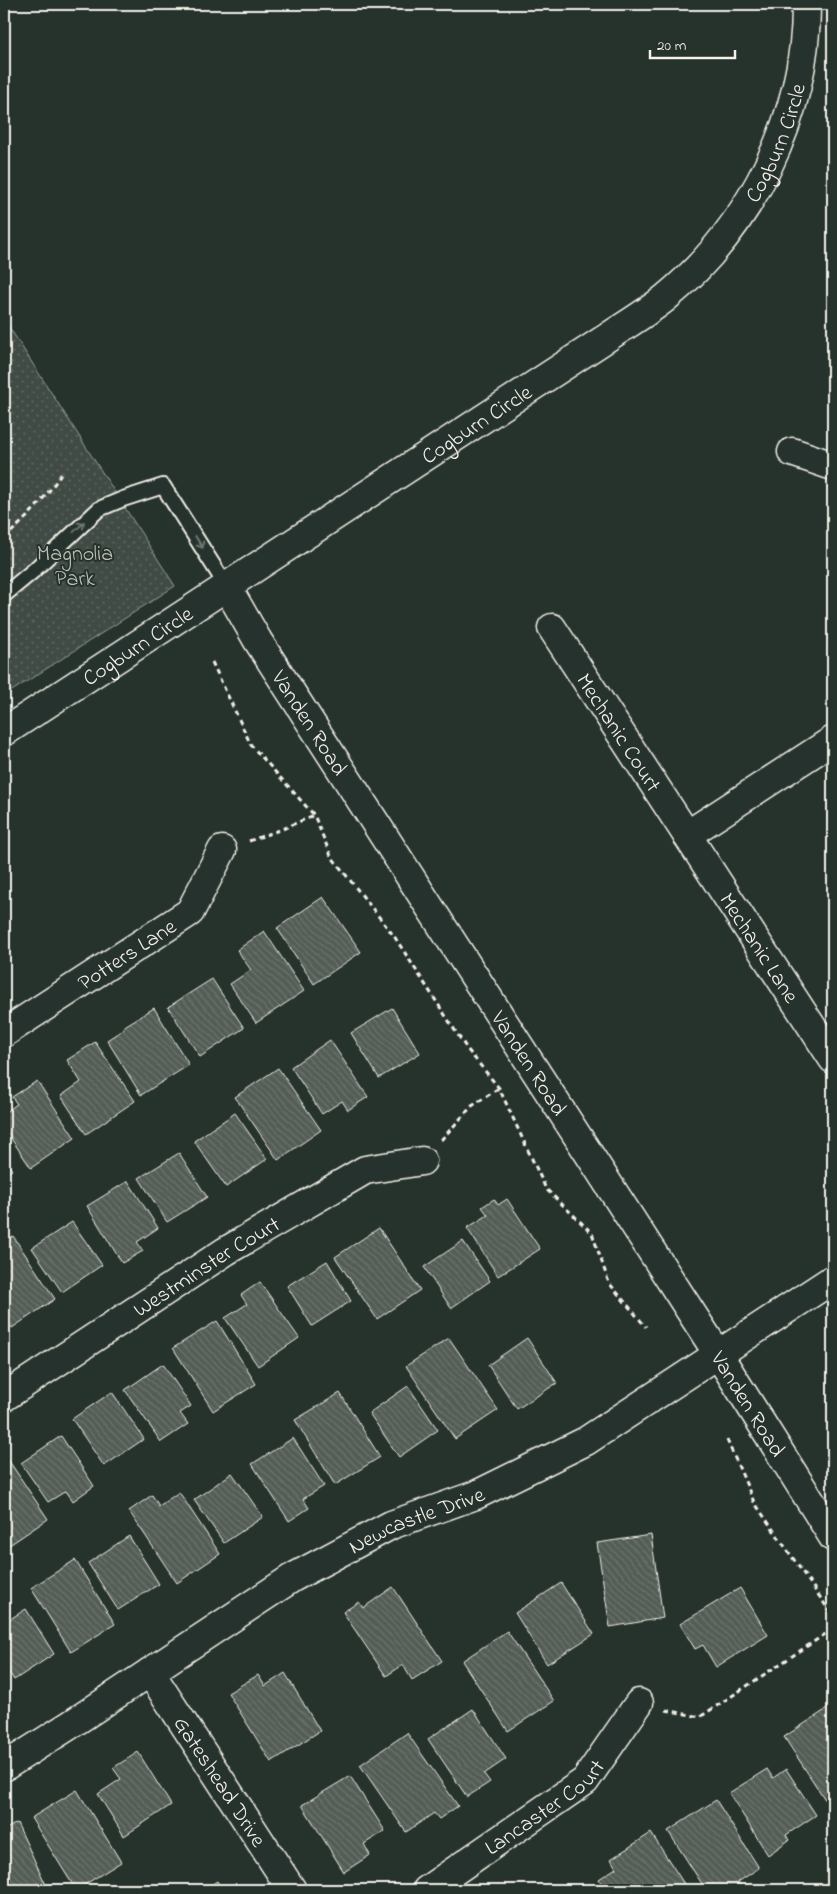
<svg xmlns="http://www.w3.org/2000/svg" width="837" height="1894" font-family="'Indie Flower',sans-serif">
	<defs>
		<pattern id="park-dots" width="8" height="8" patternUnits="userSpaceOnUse" patternTransform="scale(1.25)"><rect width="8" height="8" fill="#414b45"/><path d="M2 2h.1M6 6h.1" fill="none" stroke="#5d6560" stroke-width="1.8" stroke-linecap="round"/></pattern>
		<pattern id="building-back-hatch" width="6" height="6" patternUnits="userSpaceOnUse" patternTransform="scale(1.25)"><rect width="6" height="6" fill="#525c55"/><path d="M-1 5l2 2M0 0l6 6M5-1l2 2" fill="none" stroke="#6c746d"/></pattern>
	</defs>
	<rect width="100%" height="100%" fill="#26332d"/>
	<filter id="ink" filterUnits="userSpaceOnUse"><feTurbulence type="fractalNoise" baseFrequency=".02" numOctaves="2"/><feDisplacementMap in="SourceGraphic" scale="10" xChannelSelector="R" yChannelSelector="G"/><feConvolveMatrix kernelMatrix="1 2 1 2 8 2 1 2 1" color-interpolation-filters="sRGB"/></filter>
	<g filter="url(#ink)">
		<path fill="url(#park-dots)" stroke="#9a9e96" d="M4,319L175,586L4,696Z"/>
		<g fill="url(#building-back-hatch)" stroke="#f4f1e8">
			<path d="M323,897L361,952L314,984L277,928Z"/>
			<path d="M264,931L304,991L256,1023L230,984L251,970L237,950Z"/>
			<path d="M212,979L244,1028L200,1057L168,1007Z"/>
			<path d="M154,1008L189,1065L141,1095L107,1040L124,1029L123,1027Z"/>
			<path d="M392,1008L420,1053L379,1078L351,1033Z"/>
			<path d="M330,1040L368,1097L348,1110L342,1101L322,1114L291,1067Z"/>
			<path d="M95,1042L135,1101L86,1134L61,1096L81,1082L67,1060Z"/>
			<path d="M278,1068L321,1130L278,1160L235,1097Z"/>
			<path d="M37,1081L75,1138L31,1168L4,1128V1113L17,1104L12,1097Z"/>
			<path d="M235,1113L267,1159L226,1187L194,1141Z"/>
			<path d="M179,1153L207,1197L167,1222L139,1178Z"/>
			<path d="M4,1158L12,1170L4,1175Z"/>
			<path d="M128,1181L158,1228L137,1242L143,1251L122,1263L87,1206Z"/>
			<path d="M494,1199L498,1205L507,1199L540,1249L498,1276L467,1228L488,1215L482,1207Z"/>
			<path d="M72,1222L102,1265L62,1292L32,1248Z"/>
			<path d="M379,1228L420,1290L377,1319L335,1257Z"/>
			<path d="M13,1236L55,1299L12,1328L4,1316V1242Z"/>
			<path d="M463,1241L490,1281L451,1308L424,1267Z"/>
			<path d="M327,1261L351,1301L312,1326L287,1286Z"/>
			<path d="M260,1282L299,1338L258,1366L225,1318L247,1304L241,1295Z"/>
			<path d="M217,1321L256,1384L213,1411L173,1348Z"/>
			<path d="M449,1338L498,1410L455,1439L406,1366Z"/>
			<path d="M527,1338L557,1383L517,1409L488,1365Z"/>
			<path d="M163,1364L191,1406L180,1413L188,1424L161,1442L125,1390Z"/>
			<path d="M408,1386L438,1430L399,1457L369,1413Z"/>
			<path d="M112,1392L144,1439L104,1466L72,1419Z"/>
			<path d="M340,1393L380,1457L335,1485L295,1420Z"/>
			<path d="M61,1436L94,1486L73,1501L66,1491L48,1502L21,1463Z"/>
			<path d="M293,1438L324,1486L303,1499L309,1508L289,1521L252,1464Z"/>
			<path d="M7,1458L48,1519L5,1548L4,1546V1460Z"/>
			<path d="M232,1473L263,1517L224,1543L194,1500Z"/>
			<path d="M179,1492L220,1554L177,1583L129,1511L152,1495L159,1506Z"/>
			<path d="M651,1535L663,1618L610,1627L597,1543Z"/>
			<path d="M129,1536L159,1584L118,1610L88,1563Z"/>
			<path d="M75,1560L115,1624L71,1652L31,1588Z"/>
			<path d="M561,1583L594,1634L547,1664L515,1613Z"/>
			<path d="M393,1587L442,1661L412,1680L403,1665L386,1676L343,1612L359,1602L363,1608Z"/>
			<path d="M740,1588L768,1635L716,1667L703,1645L695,1649L680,1624Z"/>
			<path d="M26,1609L54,1654L14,1680L4,1664V1623Z"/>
			<path d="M507,1631L554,1701L508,1731L462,1661Z"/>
			<path d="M285,1673L320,1731L271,1762L228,1693L258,1675L265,1686Z"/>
			<path d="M833,1705V1805L830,1807L784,1737Z"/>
			<path d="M473,1709L506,1759L484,1774L490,1782L467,1797L428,1739Z"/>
			<path d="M407,1733L458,1806L439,1819L434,1813L406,1832L360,1765Z"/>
			<path d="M138,1752L171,1805L124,1836L98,1794L121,1779L113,1768Z"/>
			<path d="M767,1769L773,1778L786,1769L816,1815L786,1835L789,1840L768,1855L729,1793Z"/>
			<path d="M350,1776L385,1831L364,1844L370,1855L344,1872L302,1805Z"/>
			<path d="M77,1790L121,1862L76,1890L31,1818Z"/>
			<path d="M716,1800L759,1868L738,1882L741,1886L735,1890H706L668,1831Z"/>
			<path d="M17,1823L46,1885L36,1890H4V1830Z"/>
			<path d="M651,1833L688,1890H606L599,1879L616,1868L611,1859Z"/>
			<path d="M217,1881L223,1890H204Z"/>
		</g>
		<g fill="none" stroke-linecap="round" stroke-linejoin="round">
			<defs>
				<path id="lane" d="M4,595L33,571L99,509L123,499L163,486L227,587"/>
				<g id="street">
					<path d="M792,452L833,466"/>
					<path id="s1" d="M552,628L833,1059"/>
					<path d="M687,835L833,740"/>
					<path id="s2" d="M4,1033L190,912L222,850"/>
					<path id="s3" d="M4,1397L226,1251L365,1170L422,1161"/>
					<path id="s4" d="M150,1672L292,1890"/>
					<path id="s5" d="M4,1767L70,1725L292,1578L391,1525L476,1495L586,1441L833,1279"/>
					<path id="s6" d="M427,1890L585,1781L639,1703"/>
				</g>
				<g id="secondary">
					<path id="s7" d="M227,587L258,641L718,1354L833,1537"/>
					<path id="s8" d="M4,732L608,337C626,325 646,313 664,299C750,229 807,116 806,4"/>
				</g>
			</defs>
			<use href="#lane" stroke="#f4f1e8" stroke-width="18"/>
			<use href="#street" stroke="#f4f1e8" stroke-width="31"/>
			<use href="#secondary" stroke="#f4f1e8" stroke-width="31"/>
			<g stroke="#f4f1e8" stroke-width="3" stroke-dasharray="5 4" stroke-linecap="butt">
				<path d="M4,538C27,519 45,498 62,473"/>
				<path d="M212,662L251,745L314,815L331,856L394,936L467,1049L499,1088L546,1189L592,1233L609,1283L646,1327"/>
				<path d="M249,841L285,828L314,815"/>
				<path d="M441,1140L472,1106L499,1088"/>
				<path d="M727,1440L754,1502L833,1616"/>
				<path d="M666,1710L700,1717L833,1629"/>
			</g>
			<use href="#lane" stroke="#26332d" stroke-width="14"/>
			<use href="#street" stroke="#26332d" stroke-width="28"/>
			<use href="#secondary" stroke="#26332d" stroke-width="28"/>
		</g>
		<defs><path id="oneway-shaft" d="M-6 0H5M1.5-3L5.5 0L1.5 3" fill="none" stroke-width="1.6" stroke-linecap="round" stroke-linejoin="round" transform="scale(1.25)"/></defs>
		<g stroke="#6e766e">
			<use href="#oneway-shaft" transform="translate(79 527) rotate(-43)"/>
			<use href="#oneway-shaft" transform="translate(199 542) rotate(58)"/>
		</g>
	</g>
	<g text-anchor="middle" stroke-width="4" stroke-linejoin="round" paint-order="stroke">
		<g font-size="22" fill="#f4f1e8" stroke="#26332d">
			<text dy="8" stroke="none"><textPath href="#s8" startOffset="984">Cogburn Circle</textPath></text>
			<text dy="8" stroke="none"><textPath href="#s8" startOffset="564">Cogburn Circle</textPath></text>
			<text dy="8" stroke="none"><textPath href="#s8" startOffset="159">Cogburn Circle</textPath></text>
			<text dy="8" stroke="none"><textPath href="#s7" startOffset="159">Vanden Road</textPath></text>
			<text dy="8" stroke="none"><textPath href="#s1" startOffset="124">Mechanic Court</textPath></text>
			<text dy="8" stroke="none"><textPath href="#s1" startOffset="381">Mechanic Lane</textPath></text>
			<text dy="8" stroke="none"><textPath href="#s2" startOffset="146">Potters Lane</textPath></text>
			<text dy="8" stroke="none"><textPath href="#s7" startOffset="564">Vanden Road</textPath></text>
			<text dy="8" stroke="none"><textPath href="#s3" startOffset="241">Westminster Court</textPath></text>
			<text dy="8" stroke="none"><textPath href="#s7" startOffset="969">Vanden Road</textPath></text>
			<text dy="8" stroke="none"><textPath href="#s5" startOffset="482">Newcastle Drive</textPath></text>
			<text dy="8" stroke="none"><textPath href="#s4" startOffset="130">Gateshead Drive</textPath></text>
			<text dy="8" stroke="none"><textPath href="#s6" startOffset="144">Lancaster Court</textPath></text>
		</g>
		<g font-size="22" fill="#bebfb7" stroke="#26332d">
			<text x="75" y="560">Magnolia<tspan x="75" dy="25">Park</tspan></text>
		</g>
	</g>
	<rect width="837" height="1894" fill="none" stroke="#26332d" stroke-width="20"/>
	<rect x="10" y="10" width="817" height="1874" fill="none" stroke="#f4f1e8" stroke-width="2" filter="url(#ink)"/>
	<path d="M650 50v8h85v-8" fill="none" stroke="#f4f1e8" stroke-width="2.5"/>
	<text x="657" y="50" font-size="15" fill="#f4f1e8" stroke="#26332d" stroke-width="4" paint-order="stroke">20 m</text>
</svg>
